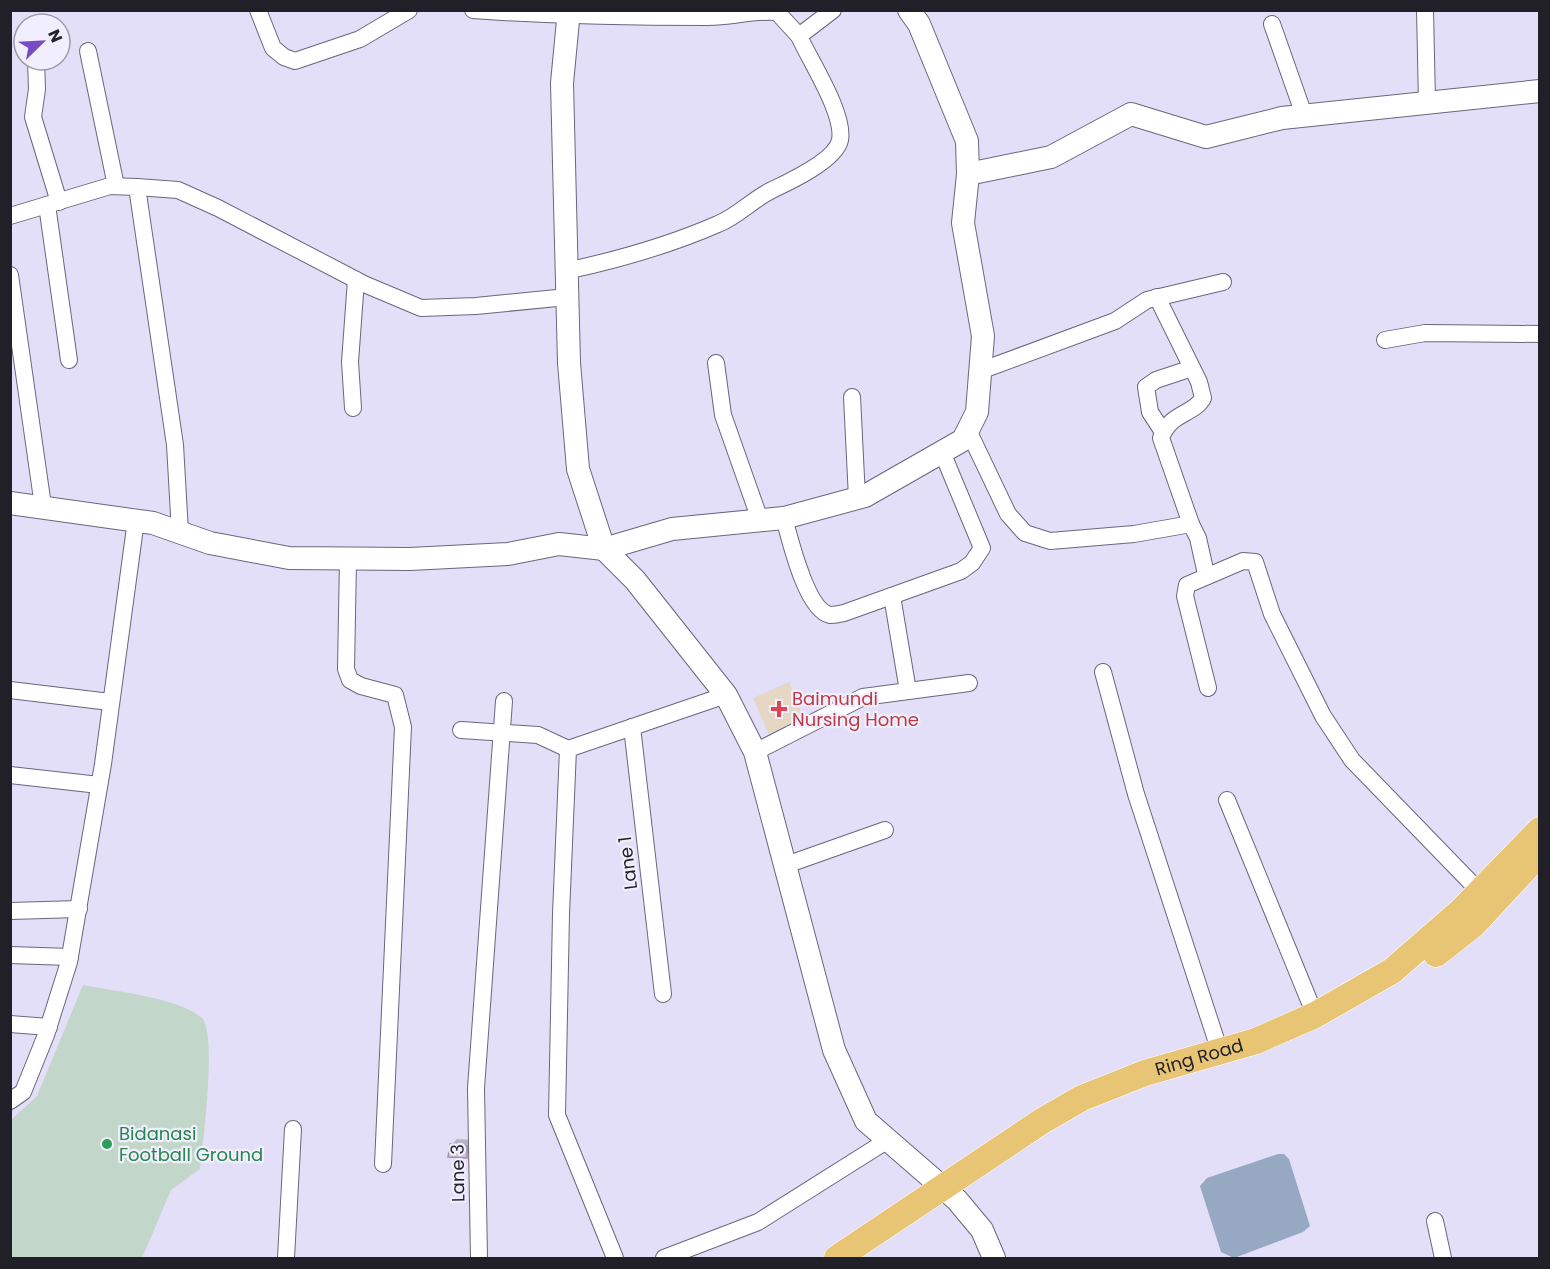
<svg xmlns="http://www.w3.org/2000/svg" width="1550" height="1269" font-family="Poppins,sans-serif">
	<rect width="100%" height="100%" fill="#e4dff9"/>
	<path fill="#e5d7c4" d="M789,682L805,720L770,737L753,698Z"/>
	<path fill="#c2d7ca" d="M83,985C113,991 180,998 202,1018C217,1032 203,1144 200,1169L171,1190L142,1258H11V1120L37,1096Z"/>
	<path fill="#97a8c3" d="M1278,1154H1284L1289,1159L1310,1226L1303,1232L1234,1258L1221,1252L1200,1186L1207,1178Z"/>
	<path fill="#0003" d="M457,1139L472,1140V1151L466,1157L451,1145Z"/>
	<path fill="#cfc4dc" stroke="#9e93aa" stroke-width="1.5" d="M450,1144L467,1146V1158L448,1157Z"/>
	<g fill="none" stroke-linecap="round" stroke-linejoin="round">
		<defs>
			<g id="street">
				<path d="M258,10L273,48L284,57L295,61L360,39L409,10"/>
				<path d="M473,10C552,16 630,17 708,17C732,17 753,10 777,12L799,36"/>
				<path d="M1425,10L1427,103"/>
				<path d="M1272,24L1304,115"/>
				<path d="M88,51L116,186"/>
				<path d="M36,60L37,89L33,117L59,202"/>
				<path d="M137,187L178,190L218,208L364,284L421,308L476,306L567,297"/>
				<path d="M47,205L69,360"/>
				<path d="M10,216L110,186L137,187L175,445L180,532"/>
				<path d="M566,271C617,260 670,245 718,224C738,216 753,199 772,190C789,182 836,160 840,140C845,114 810,61 799,36L833,10"/>
				<path d="M10,275L43,506"/>
				<path d="M1157,297L1199,382L1203,398C1194,415 1170,412 1161,438L1191,524"/>
				<path d="M1385,340L1425,333L1540,334"/>
				<path d="M716,363L723,415L760,520"/>
				<path d="M980,371L1115,321L1147,300L1223,282"/>
				<path d="M852,397L857,498"/>
				<path d="M353,408L350,362L356,280"/>
				<path d="M968,430L1008,514L1025,533L1050,541L1134,534L1191,524L1198,538L1206,574"/>
				<path d="M1163,432L1150,412L1146,387L1156,380L1192,368"/>
				<path d="M784,518C790,539 806,610 830,615C834,615 840,614 844,613L961,571L972,563L982,548L942,452"/>
				<path d="M348,559L346,669L350,680L361,686L395,695L403,727L383,1164"/>
				<path d="M892,596L908,691"/>
				<path d="M1103,672L1136,794L1220,1052"/>
				<path d="M1208,688L1185,596L1187,585L1243,561L1255,562L1272,614L1323,716L1352,760L1479,891"/>
				<path d="M10,690L110,702"/>
				<path d="M632,727L663,994"/>
				<path d="M461,730L538,735L568,749"/>
				<path d="M755,752L863,697L969,683"/>
				<path d="M10,775L99,785"/>
				<path d="M1227,800L1315,1015"/>
				<path d="M786,865L885,830"/>
				<path d="M10,911L79,909"/>
				<path d="M10,955L70,957"/>
				<path d="M10,1024L49,1027"/>
				<path d="M10,1101L23,1092L46,1035L69,962L103,764L136,520"/>
				<path d="M1435,1221L1443,1258"/>
				<path d="M286,1258L293,1129"/>
				<path d="M479,1258L476,1088L504,701"/>
				<path d="M615,1258L557,1115L561,914L568,749L726,695"/>
				<path d="M664,1258L758,1222L888,1140"/>
			</g>
			<g id="secondary">
				<path d="M569,10L562,83L569,363L578,469L604,549L635,580L726,695L755,752L834,1050L866,1121L957,1200L982,1230L994,1258"/>
				<path d="M909,10L919,24L967,141L968,174"/>
				<path d="M10,503L153,523L210,543L289,558L410,559L508,554L559,544L604,549L672,529L784,518L865,496L963,440L977,412L983,336L963,223L968,174L1051,157L1131,114L1206,137L1282,118L1540,91"/>
			</g>
			<g id="primary">
				<path d="M1436,954L1474,924L1539,854"/>
				<path id="s1" d="M837,1258L1042,1121L1082,1098L1145,1073L1256,1041L1315,1015L1392,971L1461,911L1540,830"/>
			</g>
		</defs>
		<use href="#street" stroke="#6a667c" stroke-width="18"/>
		<use href="#secondary" stroke="#6a667c" stroke-width="24"/>
		<use href="#primary" stroke="#fff" stroke-width="27"/>
		<use href="#street" stroke="#fff" stroke-width="16"/>
		<use href="#secondary" stroke="#fff" stroke-width="22"/>
		<use href="#primary" stroke="#e7c574" stroke-width="26"/>
	</g>
	<path fill="#e0444e" stroke="#f1eefd" stroke-width="2" d="M776 700h6v6h6v6h-6v6h-6v-6h-6v-6h6z"/>
	<circle fill="#2e9e5b" stroke="#f1eefd" stroke-width="2" cx="107" cy="1144" r="6"/>
	<g text-anchor="middle" stroke-width="4.5" stroke-linejoin="round" paint-order="stroke">
		<g font-size="18" fill="#be3a42" stroke="#f1eefd" text-anchor="start">
			<text x="792" y="705">Baimundi<tspan x="792" dy="21">Nursing Home</tspan></text>
		</g>
		<g font-size="18" fill="#211f28" stroke="#f1eefd">
			<text transform="translate(628 863) rotate(-97)" y="6">Lane 1</text>
			<text dy="6" stroke="none"><textPath href="#s1" startOffset="417">Ring Road</textPath></text>
			<text transform="translate(458 1173) rotate(-91)" y="6">Lane 3</text>
		</g>
		<g font-size="18" fill="#27864d" stroke="#f1eefd" text-anchor="start">
			<text x="119" y="1140">Bidanasi<tspan x="119" dy="21">Football Ground</tspan></text>
		</g>
	</g>
	<rect width="1550" height="1269" fill="none" stroke="#211f28" stroke-width="24"/>
	<g transform="translate(42 42) rotate(66)"><circle r="28" fill="#f1eefd" stroke="#9e9ba8" stroke-width="1.5"/>
	<path d="M0-4.5L10 22L0 15L-10 22Z" fill="#764bc4"/>
	<text y="-9" font-size="16" font-weight="bold" text-anchor="middle" fill="#211f28">N</text>
	</g>
</svg>
